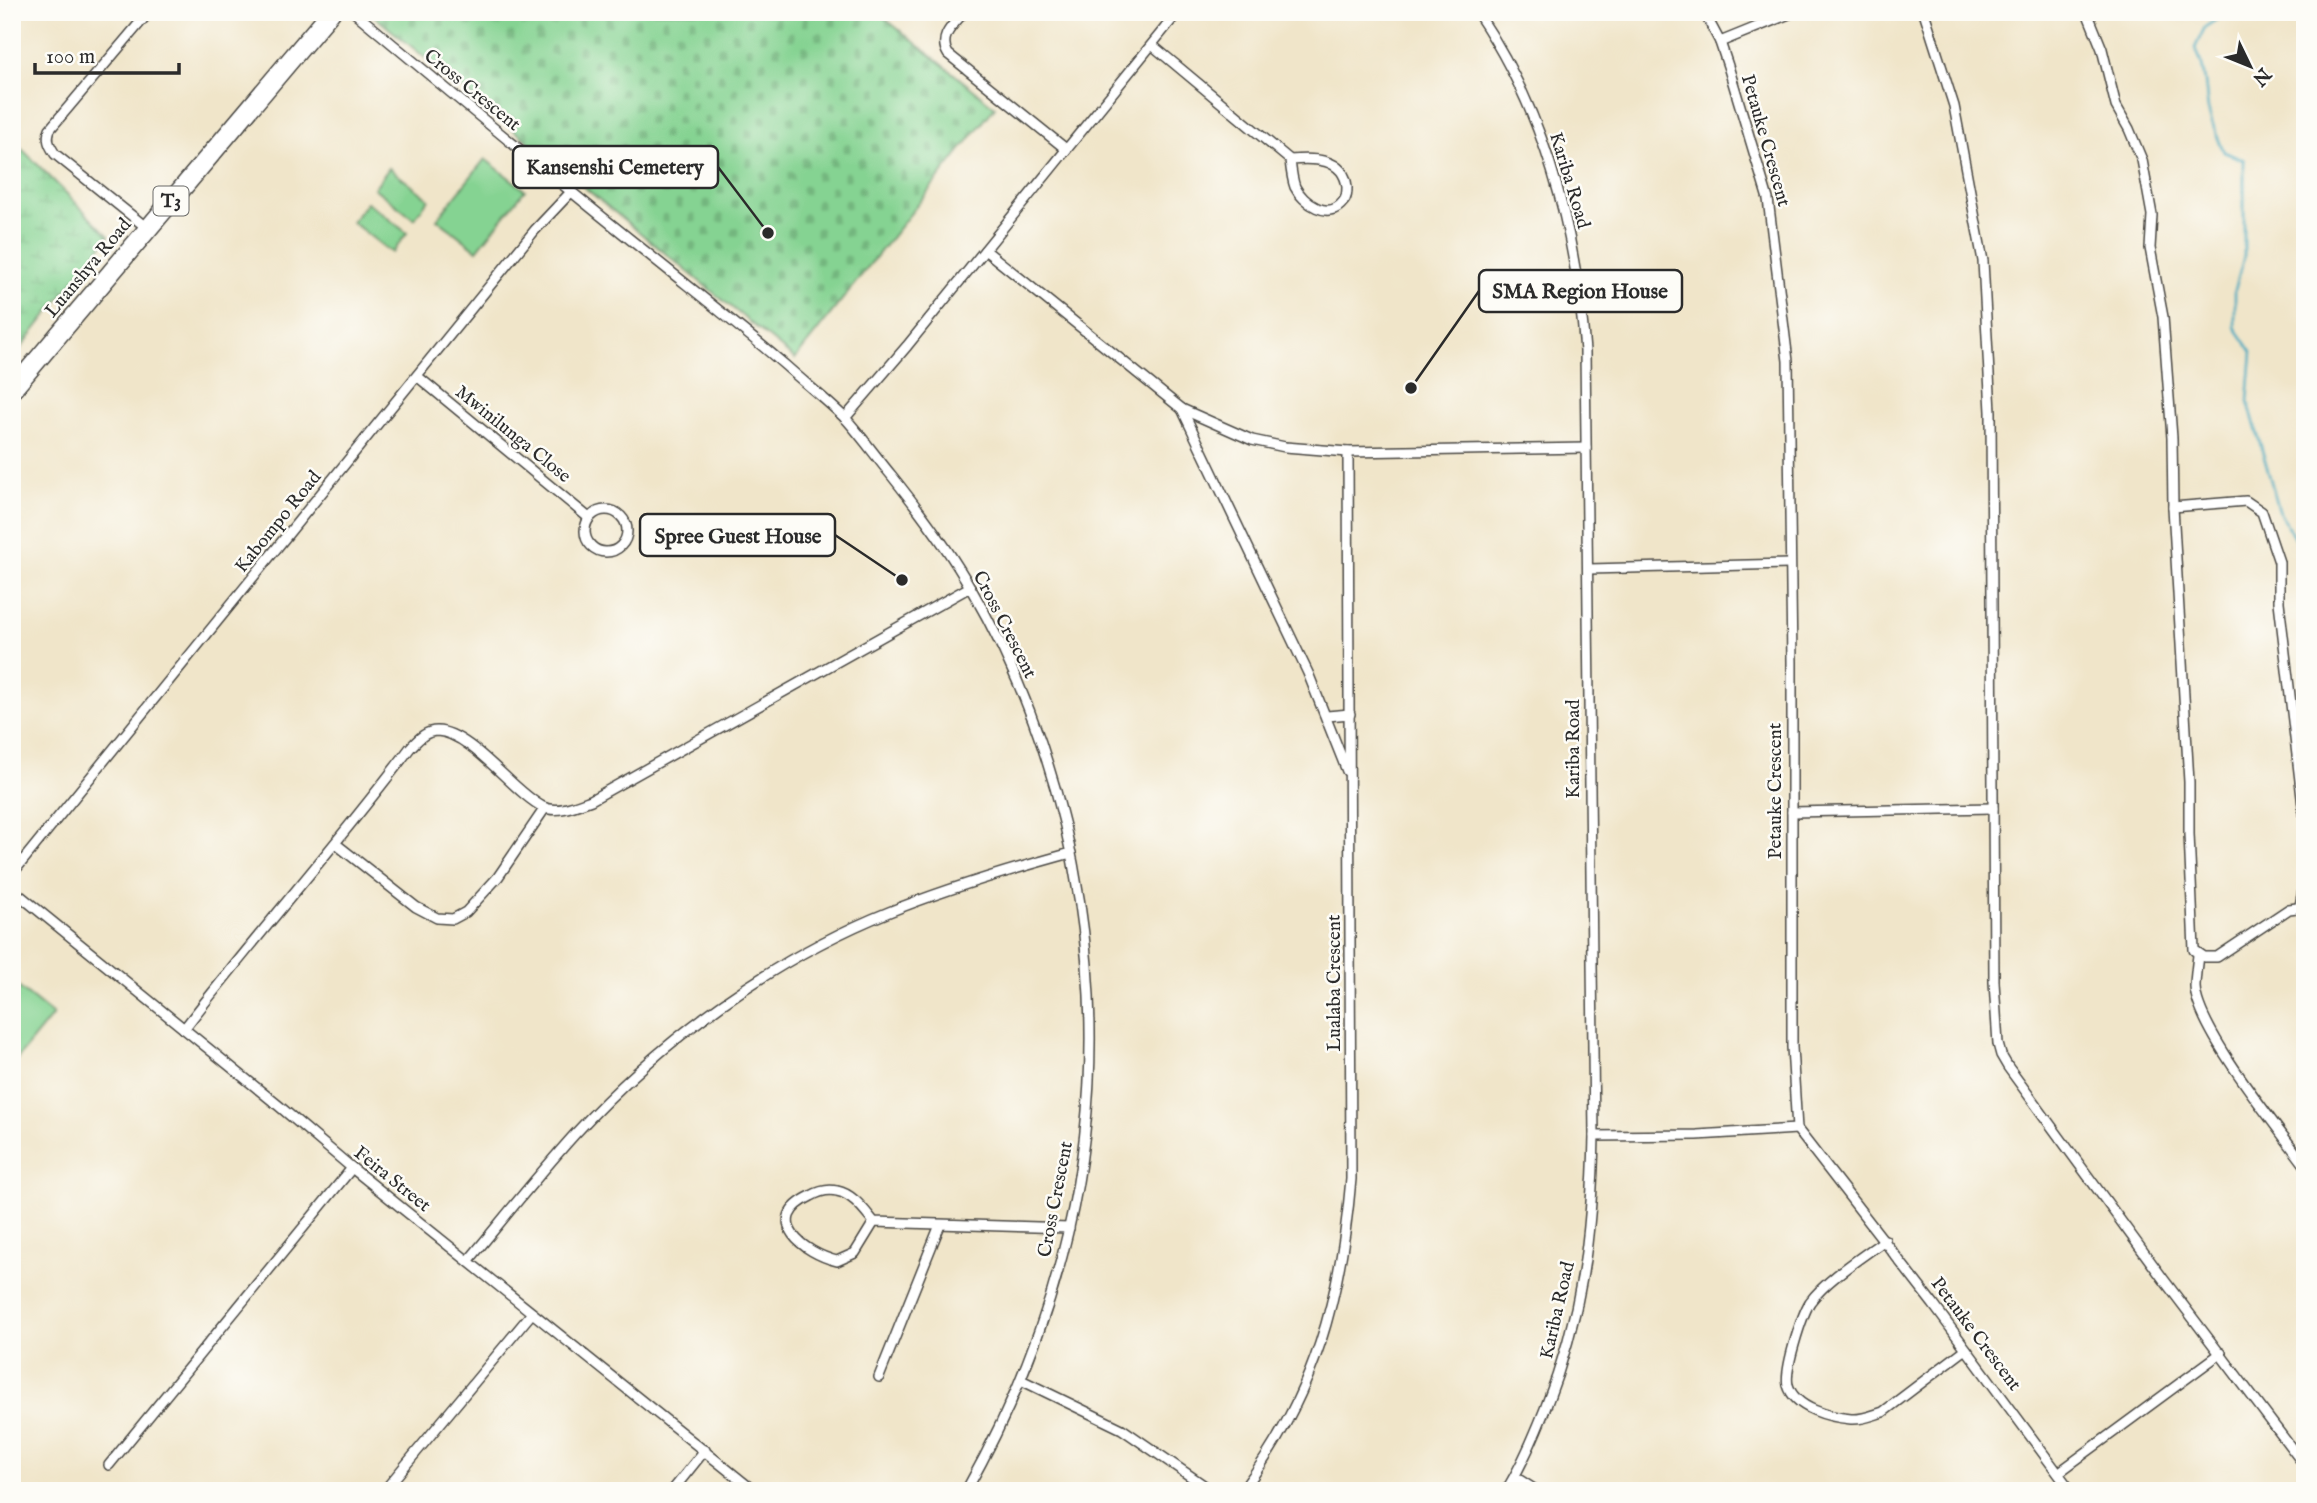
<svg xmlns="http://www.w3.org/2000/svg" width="2317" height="1503" font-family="'IM FELL English',serif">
	<defs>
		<pattern id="wetland-marsh" width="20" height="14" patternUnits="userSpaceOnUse" patternTransform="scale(1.75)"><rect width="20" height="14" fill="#85d392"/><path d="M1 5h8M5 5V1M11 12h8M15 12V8" fill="none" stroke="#73b57e"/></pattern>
		<pattern id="cemetery-stones" width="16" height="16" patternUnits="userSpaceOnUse" patternTransform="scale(1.75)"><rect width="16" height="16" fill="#85d392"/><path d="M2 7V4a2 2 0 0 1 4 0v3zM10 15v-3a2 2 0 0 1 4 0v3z" fill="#73b57e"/></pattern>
	</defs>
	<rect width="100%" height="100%" fill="#fdfcf7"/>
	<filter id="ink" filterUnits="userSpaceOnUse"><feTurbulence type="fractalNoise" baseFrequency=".0143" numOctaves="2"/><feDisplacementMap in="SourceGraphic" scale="14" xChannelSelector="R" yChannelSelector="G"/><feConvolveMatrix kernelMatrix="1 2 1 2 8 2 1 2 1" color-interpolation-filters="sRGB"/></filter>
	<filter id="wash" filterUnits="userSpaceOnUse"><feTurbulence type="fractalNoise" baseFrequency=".00686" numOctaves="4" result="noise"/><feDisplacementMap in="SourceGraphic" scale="28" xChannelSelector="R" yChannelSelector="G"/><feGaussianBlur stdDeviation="1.57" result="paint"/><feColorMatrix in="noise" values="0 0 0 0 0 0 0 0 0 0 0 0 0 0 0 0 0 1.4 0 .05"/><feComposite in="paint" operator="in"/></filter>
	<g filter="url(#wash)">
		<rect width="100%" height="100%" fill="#f0e5c9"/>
		<path fill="url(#wetland-marsh)" stroke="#587f5e" stroke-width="2" d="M12,139L109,236L12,359Z"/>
		<path fill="url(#cemetery-stones)" stroke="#587f5e" stroke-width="2" d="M369,12H877L995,107L795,359Z"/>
		<g fill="#85d392" stroke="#587f5e" stroke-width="2">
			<path d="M485,159L525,190L477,250L437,219Z"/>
			<path d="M389,168L429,199L414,219L374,188Z"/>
			<path d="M367,202L407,233L392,253L352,222Z"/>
			<path d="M12,982L53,1015L12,1065Z"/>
		</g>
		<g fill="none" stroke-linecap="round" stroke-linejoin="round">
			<path stroke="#3fa8bf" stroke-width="2.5" d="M2222,12L2219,18L2205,27L2195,48C2206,68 2205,87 2208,109C2211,124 2218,138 2224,152L2244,160V256L2235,290V327L2252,352L2248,401L2280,513L2305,558"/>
		</g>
	</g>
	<g filter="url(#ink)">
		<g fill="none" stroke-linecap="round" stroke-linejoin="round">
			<defs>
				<g id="street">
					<path d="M354,12C451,93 548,174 646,252C693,290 741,327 786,366C806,384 828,401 847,420C863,438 877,458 892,476C920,511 948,548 970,587C1081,778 1118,1016 1068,1232C1047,1323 1012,1409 966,1491"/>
					<path d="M964,12C953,25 938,37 948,54L1066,149"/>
					<path d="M1477,12C1545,112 1576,232 1585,351L1594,1136C1592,1236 1582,1315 1545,1409C1534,1437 1522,1465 1506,1491"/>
					<path d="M1704,12L1720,42L1728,66L1768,199L1788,361L1792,662V1047L1797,1129L1933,1304L2071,1491"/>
					<path d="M1924,12L1954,106L1983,261L1991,412L1994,982L1998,1044L2001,1055L2008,1067L2164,1280L2305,1466"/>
					<path d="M2087,12L2102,49L2116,106L2129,129L2142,160L2152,215L2150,248L2163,317L2172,438L2173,507L2189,782V834L2194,950L2204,957H2217L2289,909L2305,907"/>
					<path d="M1720,42L1794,12"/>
					<path d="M1152,45L1290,160C1291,169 1292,179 1295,187C1303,203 1329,221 1343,202C1347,198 1347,192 1347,187C1344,157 1312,158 1290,160"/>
					<path d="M147,228L55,154C49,145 46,139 50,129L149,12"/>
					<path d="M985,250L1182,409L1252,440L1285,447L1348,452L1586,448"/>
					<path d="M417,376L589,518"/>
					<path d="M1182,409L1308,673L1347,771"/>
					<path d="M845,418L907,346L1178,12"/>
					<path d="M2173,507L2246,501L2262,512L2279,562V602L2305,823"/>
					<circle cx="606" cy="531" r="21"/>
					<path d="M1589,569L1789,564"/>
					<path d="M1327,716L1350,714"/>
					<path d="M1792,812L1993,808"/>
					<path d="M336,844L416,907L437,918L453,919L466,912L498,877L545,808"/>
					<path d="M12,874L535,230L571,192"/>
					<path d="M12,889L279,1106L352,1168L754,1491"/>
					<path d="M2300,906L2305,881"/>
					<path d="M2198,955C2197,965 2195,977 2195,987C2197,1029 2278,1128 2305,1165"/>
					<path d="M184,1029C257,934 338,844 410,748C418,740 425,731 437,731C471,732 514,793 543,807C557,814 577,805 591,800L970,587"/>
					<path d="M1594,1136L1697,1135L1797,1129"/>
					<path d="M874,1222L855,1253L837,1261C804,1253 761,1220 811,1196C818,1192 828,1189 837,1191C853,1194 864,1210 874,1222L1069,1228"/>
					<path d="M1885,1240C1862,1257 1827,1279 1810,1302C1802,1315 1784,1370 1788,1385C1795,1409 1830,1417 1851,1419C1862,1420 1873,1415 1883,1412L1966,1349"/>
					<path d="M469,1260C504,1218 538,1175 575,1134C660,1041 772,959 889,912C948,888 1009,870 1071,853"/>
					<path d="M879,1377L940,1225"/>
					<path d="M1021,1380L1122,1429L1212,1491"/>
					<path d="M109,1465L352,1168"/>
					<path d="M2058,1473L2221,1353"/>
					<path d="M1515,1477L1537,1491"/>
					<path d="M384,1491L532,1313"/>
					<path d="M672,1491L705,1450"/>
					<path d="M1242,1491C1315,1395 1341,1297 1351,1179L1348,452"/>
				</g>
				<path id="highway" d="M12,390L331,12"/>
			</defs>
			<use href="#street" stroke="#494743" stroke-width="12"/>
			<use href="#highway" stroke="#494743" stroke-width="21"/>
			<use href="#street" stroke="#fff" stroke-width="9"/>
			<use href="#highway" stroke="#fff" stroke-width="18"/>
		</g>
	</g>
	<g text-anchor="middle" stroke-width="5" stroke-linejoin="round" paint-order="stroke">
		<rect fill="#fdfcf7" stroke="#6a6a68" stroke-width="2" x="153.5" y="186.5" width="35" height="29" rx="5"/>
		<g font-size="18" font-weight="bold" fill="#2b2b2b">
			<text x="171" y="207">T3</text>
		</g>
		<g font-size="19" fill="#2b2b2b" stroke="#fdfcf7">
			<text transform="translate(473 89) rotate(39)" y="7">Cross Crescent</text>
			<text transform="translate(1767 140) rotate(74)" y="7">Petauke Crescent</text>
			<text transform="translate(1571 180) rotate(73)" y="7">Kariba Road</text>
			<text transform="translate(87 267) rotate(-50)" y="7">Luanshya Road</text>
			<text transform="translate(514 433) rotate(39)" y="7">Mwinilunga Close</text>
			<text transform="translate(277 521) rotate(-51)" y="7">Kabompo Road</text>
			<text transform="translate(1006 624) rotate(63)" y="7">Cross Crescent</text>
			<text transform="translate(1572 749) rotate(-90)" y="7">Kariba Road</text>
			<text transform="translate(1774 791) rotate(-90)" y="7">Petauke Crescent</text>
			<text transform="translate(1333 983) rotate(-90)" y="7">Lualaba Crescent</text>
			<text transform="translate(393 1178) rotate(39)" y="7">Feira Street</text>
			<text transform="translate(1054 1199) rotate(-79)" y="7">Cross Crescent</text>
			<text transform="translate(1556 1310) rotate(-77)" y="7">Kariba Road</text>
			<text transform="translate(1977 1333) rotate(53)" y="7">Petauke Crescent</text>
		</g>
	</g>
	<path fill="none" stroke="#2b2b2b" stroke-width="2.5" d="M768 233L718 167M1411 388L1479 291M902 580L835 535"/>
	<g fill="#2b2b2b" stroke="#fdfcf7" stroke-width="2.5">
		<circle cx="768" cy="233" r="7"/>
		<circle cx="1411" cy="388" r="7"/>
		<circle cx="902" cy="580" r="7"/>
	</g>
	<g fill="#fdfcf7" stroke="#2b2b2b" stroke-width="2.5">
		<rect x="513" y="146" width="205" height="42" rx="7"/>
		<rect x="1479" y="270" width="203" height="42" rx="7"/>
		<rect x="640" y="514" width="195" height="42" rx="7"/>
	</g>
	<g font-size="21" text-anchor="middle" font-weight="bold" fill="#2b2b2b">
		<text x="615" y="174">Kansenshi Cemetery</text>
		<text x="1580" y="298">SMA Region House</text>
		<text x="738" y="543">Spree Guest House</text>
	</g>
	<rect width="2317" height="1503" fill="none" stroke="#fdfcf7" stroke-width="42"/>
	<g transform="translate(2250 66) rotate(133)" stroke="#fdfcf7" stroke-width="5" paint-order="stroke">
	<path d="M0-5L12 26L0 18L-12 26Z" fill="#2b2b2b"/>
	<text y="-10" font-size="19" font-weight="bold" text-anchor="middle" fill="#2b2b2b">N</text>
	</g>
	<path d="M35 63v10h144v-10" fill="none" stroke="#2b2b2b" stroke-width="3.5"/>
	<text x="46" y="63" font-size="21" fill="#2b2b2b" stroke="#fdfcf7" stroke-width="5" paint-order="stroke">100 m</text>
</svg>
